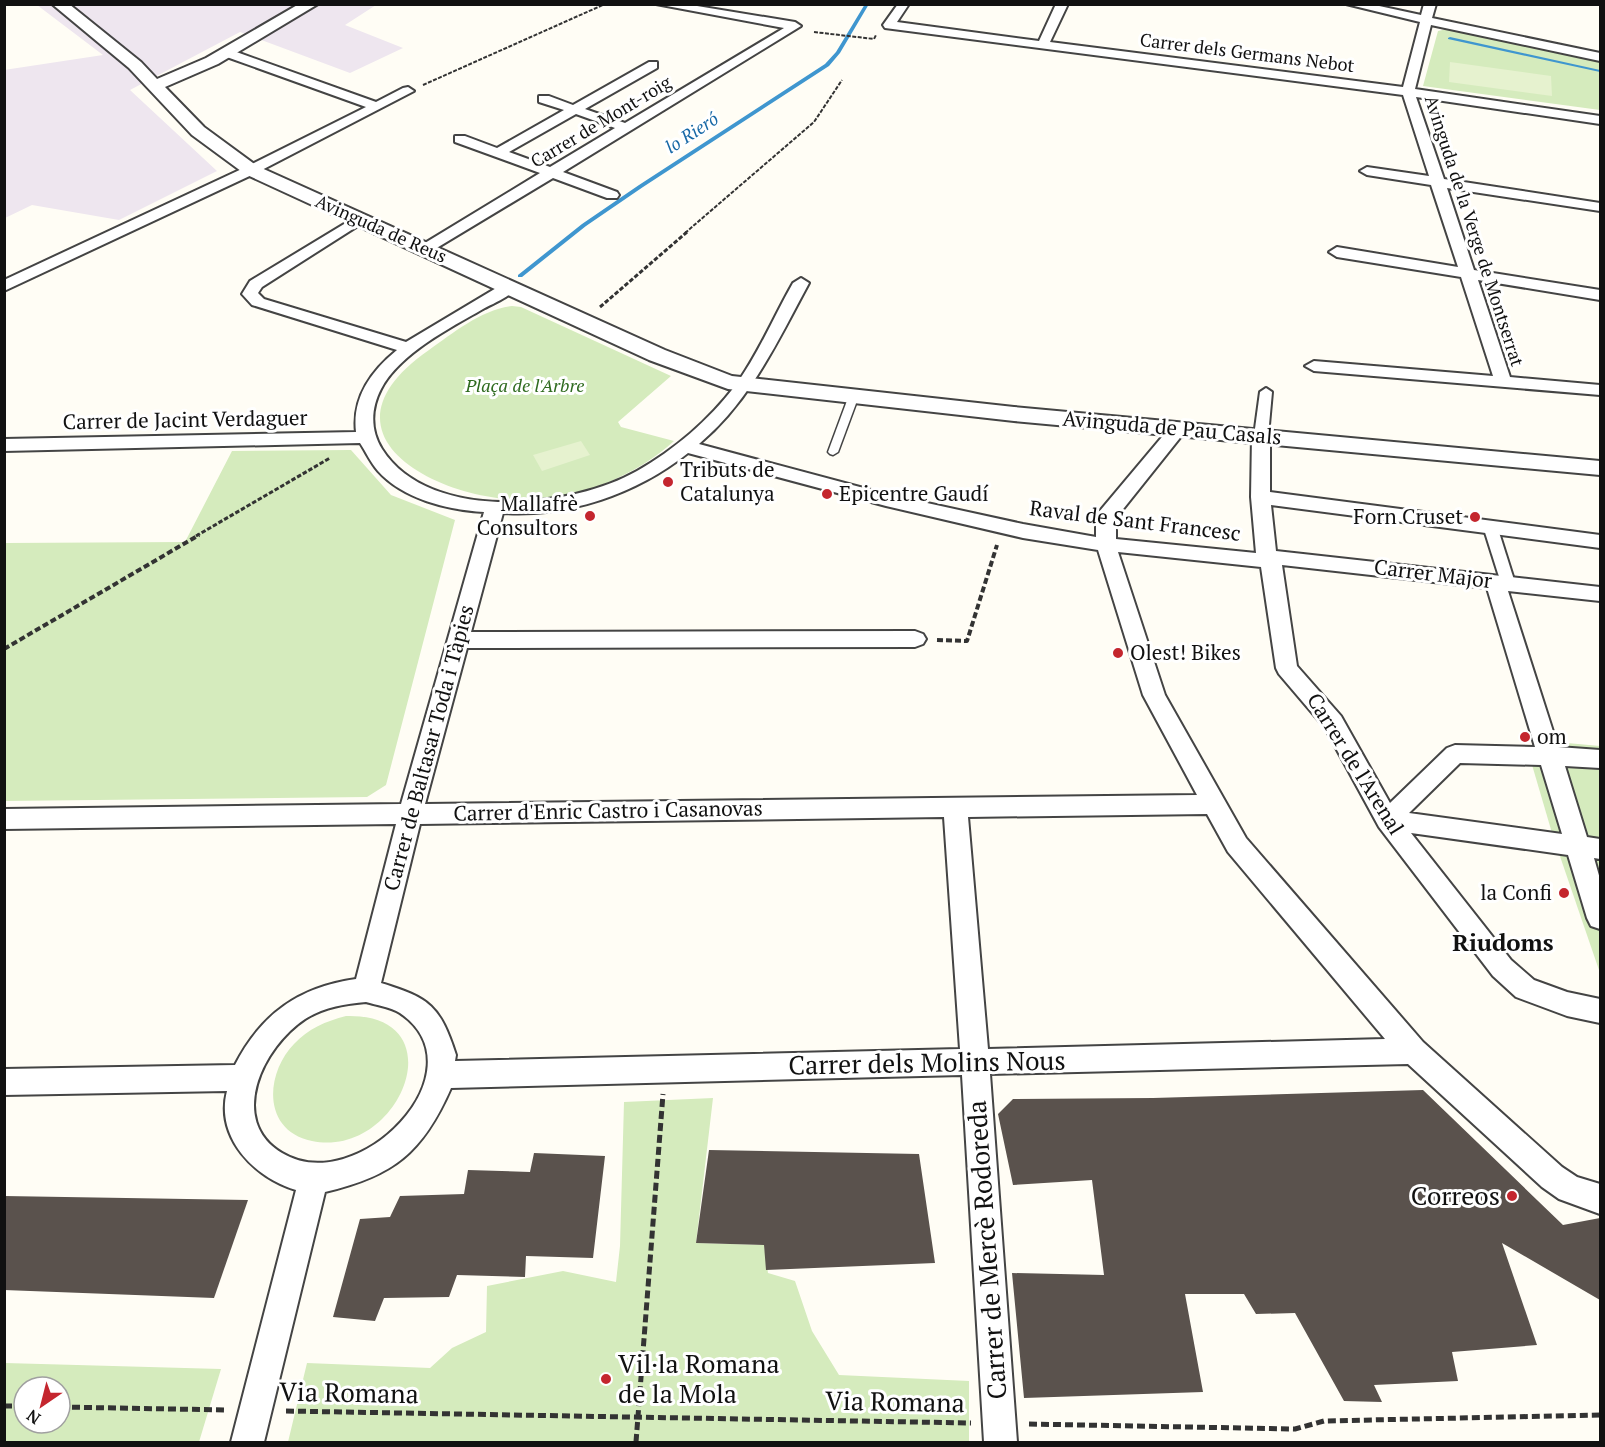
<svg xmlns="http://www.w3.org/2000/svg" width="1605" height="1447" font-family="'PT Serif',serif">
	<rect width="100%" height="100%" fill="#fffdf5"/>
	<path fill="#eee6ef" d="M37,5H376L345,25L403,48L350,73L240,32L130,90L217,171L119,220L32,205L5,218L4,70L103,55Z"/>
	<g fill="#d5ebbd" fill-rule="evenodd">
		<path d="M1447,29L1600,61V110L1423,86L1438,31Z"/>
		<path d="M512,306L521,307L671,376L618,422L621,427L674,441C637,475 580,499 529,500C438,502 308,434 429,350C453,333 481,310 512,306Z"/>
		<path d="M351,450L391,495L455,520L386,785L367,797L5,801V543L185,542L232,451Z"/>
		<path d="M1534,740L1600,746V973L1552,833L1530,758Z"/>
		<path d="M346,1016C459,1013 400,1159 312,1141C262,1131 265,1074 294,1044C308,1029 326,1021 346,1016Z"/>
		<path d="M713,1098L696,1243L764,1245L768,1273L795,1281L812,1331L839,1375L969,1381V1442H288L307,1363L430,1368L452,1348L486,1332L487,1286L563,1271L616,1282L620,1246L624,1102Z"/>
		<path d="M5,1363L221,1369L199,1442H5ZM24,1387H60V1423H24Z"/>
	</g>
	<g fill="#e6f2cf">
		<path d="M1450,62L1551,76L1552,96L1449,82Z"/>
		<path d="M581,441L590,455L542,471L533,455Z"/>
	</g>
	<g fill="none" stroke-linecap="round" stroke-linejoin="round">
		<g fill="#3f96cf" fill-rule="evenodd">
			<path d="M865,4H869L840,53L829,66L643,187L586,226L522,277H518V275L582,224L639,185L825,64L836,52Z"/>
			<path d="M1450,37L1600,70V72L1448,39V38Z"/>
		</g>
	</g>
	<g fill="#5a524d">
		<path d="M1423,1090L1563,1225L1600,1218V1300L1502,1243L1537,1345L1452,1352L1458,1381L1374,1385L1382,1402L1344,1401L1295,1313L1256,1314L1244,1294H1185L1203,1392L1024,1398L1012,1273L1104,1275L1092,1180L1013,1185L998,1114L1013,1099L1153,1098Z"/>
		<path d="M709,1150L919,1154L935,1263L766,1270L764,1245L696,1243Z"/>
		<path d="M534,1153L605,1156L593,1258L526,1256L525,1277L457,1275L449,1297L384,1298L375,1321L333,1317L360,1219L390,1217L400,1196L464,1194L468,1170L530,1172Z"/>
		<path d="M4,1196L248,1200L214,1298L4,1290Z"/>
	</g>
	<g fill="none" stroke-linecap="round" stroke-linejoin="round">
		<defs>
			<path id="service" d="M853,395L858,398L838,452L833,455L830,454L828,452L848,398Z"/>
			<g id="pedestrian">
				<path d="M1266,388L1272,392L1268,436L1261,440L1254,436L1260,392Z"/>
				<path d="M1490,521L1497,526L1515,583L1513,587L1508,588L1501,583L1483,526Z"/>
			</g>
			<g id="minor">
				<path d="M656,4H685L795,22L801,26L563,172L617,192L619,195L617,198H607L553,178L430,252H420L417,249L420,246L540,173L455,142V136H465L497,148L564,110L539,102V96H549L573,105L649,62H657V68L585,109L625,123L784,28ZM576,114L615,128L550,167L509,152Z"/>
				<path d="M898,4H909L897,22L1039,41L1056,4H1068L1050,42L1403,87L1420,22L1346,4H1370L1421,15L1424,4H1436L1432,18L1600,53V61L1431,25L1415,89L1600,116V124L1416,97L1444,179L1600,203V211L1447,188L1474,270L1600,290V300L1478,280L1510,377L1600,385V395L1314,371L1305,366L1314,361L1493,376L1461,277L1337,257L1329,252L1337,247L1458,267L1431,185L1367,175L1360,171L1367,167L1429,176L1403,95L885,28L883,25Z"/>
				<path d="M228,49L376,102L403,88L408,87L414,91L256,173L4,291V280L246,167L366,107L224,56L222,53Z"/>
				<path d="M359,215L364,216L366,219L364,222L262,287L258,293L264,299L406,342L503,284H515L517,287C510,297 494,303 483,309C450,328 399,354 381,389C371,408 370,430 382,449C429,523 570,509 637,471C674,450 709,420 735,386C758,355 774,316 793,283L801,278L809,283C777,342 751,400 699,444L886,494L1023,524L1096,537V517L1099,512L1172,425L1178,423L1187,429L1116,518V539L1256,553L1251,497L1252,436L1261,430L1270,436V492L1600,535V548L1271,505L1276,551L1600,587V601L1508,591L1558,747L1600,750V768L1565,766L1587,837L1600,839V859L1594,858L1600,879V929L1591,926L1587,918L1568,855L1411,833L1511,960L1534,980L1567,992L1600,999V1023L1567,1016L1516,997L1493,976L1379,827L1325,728L1279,674L1276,668L1261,567L1118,552L1165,695L1246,838L1423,1042L1562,1167L1577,1177L1600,1184V1214L1559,1199L1542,1187L1408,1064L990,1074L1017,1442H984L962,1075L451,1088C423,1152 394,1176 325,1192L264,1442H231L296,1190C255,1178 215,1138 227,1091L4,1095V1069L235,1065C261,1014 299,987 356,979L396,824L4,829V809L401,804L484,512C448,510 403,499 378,471C371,463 366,452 360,443L4,451V439L356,432C352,398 371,371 397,350L252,305L242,294L250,281ZM688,453L886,506L1023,538L1098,550L1143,695L1197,795L425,804L467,648L915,647L923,644L926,639L923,634L915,631L471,632L503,513C570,517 636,494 688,453ZM1282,565L1487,588L1535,747L1455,745L1447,748L1390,803L1341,716L1297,666ZM1460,763L1541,765L1562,834L1409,813ZM1207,814L1228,852L1385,1039L988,1049L968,817ZM944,817L960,1049L455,1061L456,1055C440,1006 430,998 381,983L420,824ZM366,1002C376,1005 391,1007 400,1013C484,1070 358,1199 282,1153C227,1120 263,1047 305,1019C324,1007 345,1004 366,1002Z"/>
			</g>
			<path id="tertiary" d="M52,4H69L141,62L157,79L206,58L299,4H318L218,64L165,87L204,127L257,166L665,350L732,376L1014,407L1600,461V475L1014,421L728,389L649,360L245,174L192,135L129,68Z"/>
		</defs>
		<use href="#service" stroke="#444" stroke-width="3"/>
		<use href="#pedestrian" stroke="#444" stroke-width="4"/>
		<use href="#minor" stroke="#444" stroke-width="4"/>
		<use href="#tertiary" stroke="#444" stroke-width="4"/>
		<g stroke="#333" stroke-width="2" stroke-dasharray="4 1.5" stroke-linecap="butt">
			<path d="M814,32L874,39L876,35"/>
			<path d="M423,85L605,4"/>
			<path d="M685,233L814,122L842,80"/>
		</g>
		<g stroke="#333" stroke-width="3" stroke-dasharray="4.5 2" stroke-linecap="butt">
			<path d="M600,307L687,232"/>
			<path d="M196,536L330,458"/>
		</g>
		<g stroke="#333" stroke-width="4" stroke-dasharray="6 3" stroke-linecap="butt">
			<path d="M937,640L967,641L997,545"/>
			<path d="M4,649L199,535"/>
		</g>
		<g stroke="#333" stroke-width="5" stroke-dasharray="8 4" stroke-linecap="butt">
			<path d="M4,1406H24"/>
			<path d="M60,1407L227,1410"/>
			<path d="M286,1411L971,1423"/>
			<path d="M1029,1424L1295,1429L1324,1421L1600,1415"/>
			<path d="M636,1442L663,1094"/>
		</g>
		<use href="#service" fill="#fff" fill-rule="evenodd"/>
		<use href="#pedestrian" fill="#fff" fill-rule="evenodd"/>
		<use href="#minor" fill="#fff" fill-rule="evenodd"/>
		<use href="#tertiary" fill="#fff" fill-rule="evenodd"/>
	</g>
	<g fill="#c4262e" stroke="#fff" stroke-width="2">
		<circle cx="668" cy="482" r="6"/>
		<circle cx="827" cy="494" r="6"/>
		<circle cx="590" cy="516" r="6"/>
		<circle cx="1475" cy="517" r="6"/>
		<circle cx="1118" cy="653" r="6"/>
		<circle cx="1525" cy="737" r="6"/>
		<circle cx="1564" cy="893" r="6"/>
		<circle cx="1512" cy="1196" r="6"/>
		<circle cx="606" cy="1379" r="6"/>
	</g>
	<g text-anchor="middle" stroke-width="6" stroke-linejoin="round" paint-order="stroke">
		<g font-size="18" fill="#111" stroke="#fff">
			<text transform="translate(1247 53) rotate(7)" y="6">Carrer dels Germans Nebot</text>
			<text transform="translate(601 122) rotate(-31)" y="6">Carrer de Mont-roig</text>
			<text transform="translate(381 229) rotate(24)" y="6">Avinguda de Reus</text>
			<text transform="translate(1474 231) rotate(72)" y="6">Avinguda de la Verge de Montserrat</text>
		</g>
		<g font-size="18" font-style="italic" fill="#1768a6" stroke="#fff">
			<text transform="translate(692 133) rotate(-33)" y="6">lo Rieró</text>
		</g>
		<g font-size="18" font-style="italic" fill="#2f6b1f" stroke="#fff">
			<text x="525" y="392">Plaça de l'Arbre</text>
		</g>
		<g font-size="21" fill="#111" stroke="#fff">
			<text transform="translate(185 420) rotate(-1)" y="7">Carrer de Jacint Verdaguer</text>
			<text transform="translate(1172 428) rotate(5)" y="7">Avinguda de Pau Casals</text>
			<text transform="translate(1135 521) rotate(7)" y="7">Raval de Sant Francesc</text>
			<text transform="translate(1433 574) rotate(7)" y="7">Carrer Major</text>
			<text transform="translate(429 748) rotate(-75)" y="7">Carrer de Baltasar Toda i Tàpies</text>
			<text transform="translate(1355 764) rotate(58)" y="7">Carrer de l'Arenal</text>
			<text transform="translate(608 811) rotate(-1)" y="7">Carrer d'Enric Castro i Casanovas</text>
		</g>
		<g font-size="21" fill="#111" stroke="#fff" text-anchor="start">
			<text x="680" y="477">Tributs de<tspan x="680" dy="24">Catalunya</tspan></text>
			<text x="839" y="501">Epicentre Gaudí</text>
			<text x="578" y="511" text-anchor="end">Mallafrè<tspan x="578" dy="24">Consultors</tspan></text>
			<text x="1463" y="524" text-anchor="end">Forn Cruset</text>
			<text x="1130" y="660">Olest! Bikes</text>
			<text x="1537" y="744">om</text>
			<text x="1552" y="900" text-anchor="end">la Confi</text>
		</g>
		<g font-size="24" font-weight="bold" fill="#111" stroke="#fff">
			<text x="1503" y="951">Riudoms</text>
		</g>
		<g font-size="26" fill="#111" stroke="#fff">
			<text transform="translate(927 1063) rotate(-1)" y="9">Carrer dels Molins Nous</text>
			<text transform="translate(987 1250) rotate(-94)" y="9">Carrer de Mercè Rodoreda</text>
			<text transform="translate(349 1393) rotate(1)" y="9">Via Romana</text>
			<text transform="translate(895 1402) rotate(1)" y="9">Via Romana</text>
		</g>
		<g font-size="26" fill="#111" stroke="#fff" text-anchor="end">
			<text x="1500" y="1205">Correos</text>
			<text x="618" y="1373" text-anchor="start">Vil·la Romana<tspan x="618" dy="30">de la Mola</tspan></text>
		</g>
	</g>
	<rect width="1605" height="1447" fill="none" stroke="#111111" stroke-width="12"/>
	<g transform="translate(42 1405) rotate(215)"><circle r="28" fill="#ffffff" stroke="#a0a0a0" stroke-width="1.5"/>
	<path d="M0-4.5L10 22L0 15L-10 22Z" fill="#c4262e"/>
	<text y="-9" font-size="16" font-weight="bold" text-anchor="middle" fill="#111111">N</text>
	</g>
</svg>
